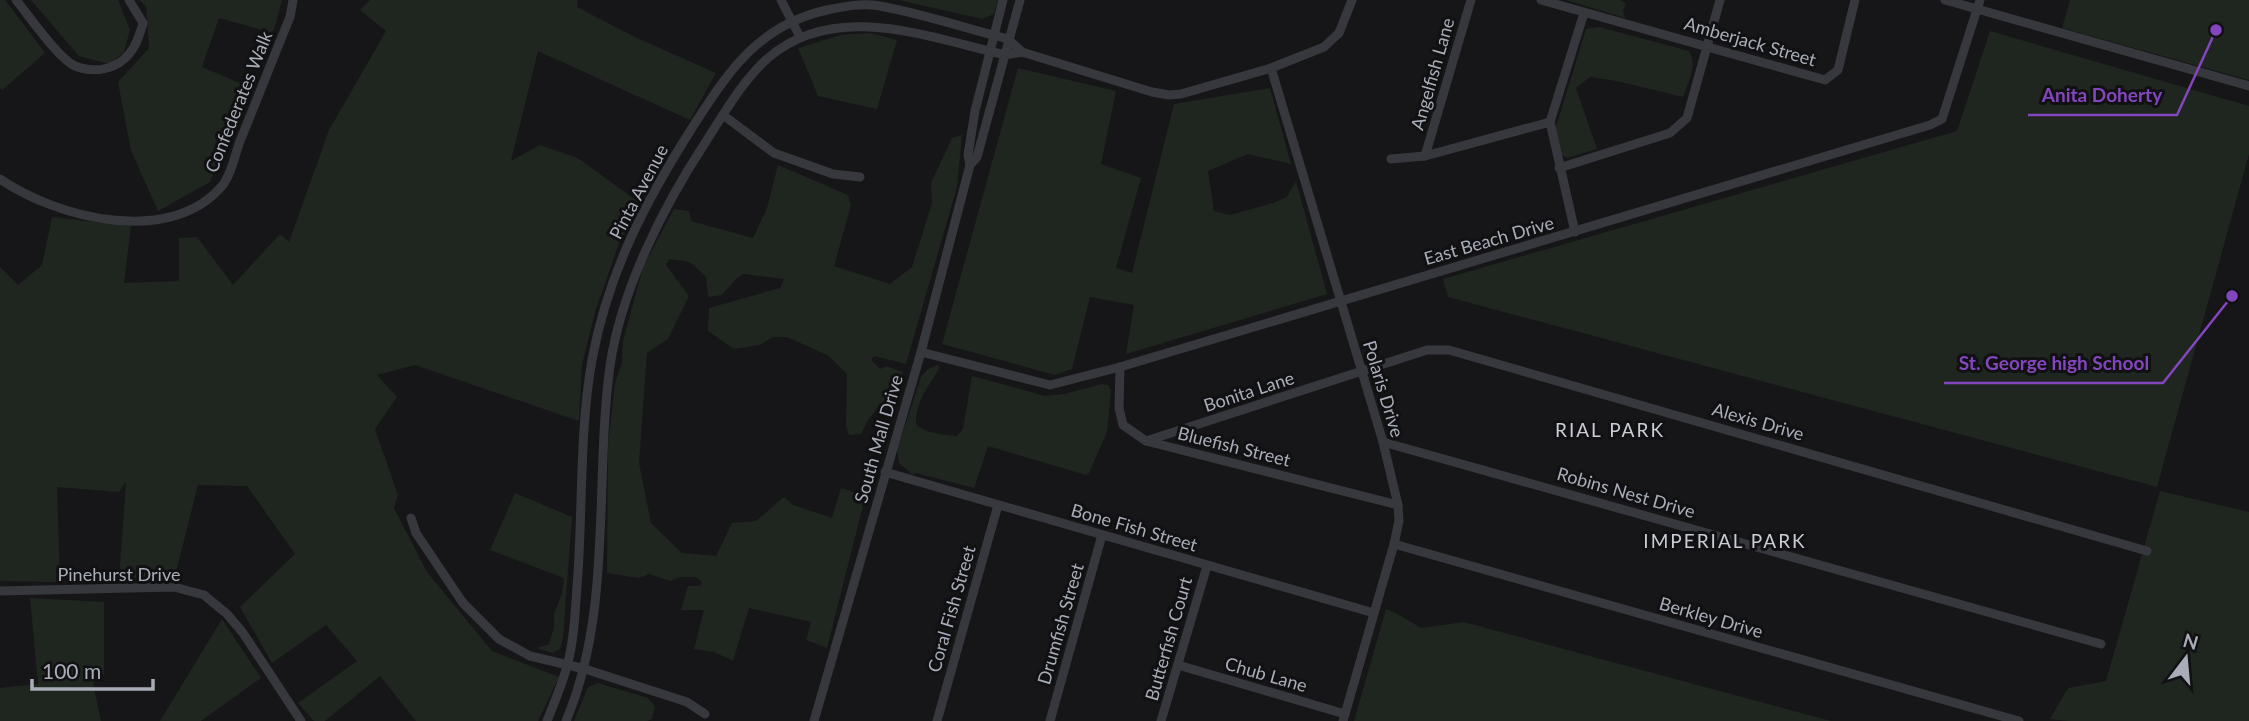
<svg xmlns="http://www.w3.org/2000/svg" width="2249" height="721" font-family="Lato,sans-serif">
	<rect width="100%" height="100%" fill="#161618"/>
	<g fill="#1e261f">
		<path d="M0,0H5L45,53L2,90L0,88Z"/>
		<path d="M31,0H118L130,30L124,52L109,64L79,56Z"/>
		<path d="M139,0H282L273,33L219,18L202,67L249,87L210,182L158,211L131,151L118,82L149,48L146,6Z"/>
		<path d="M370,0H578L577,7L635,37L716,73L690,120L538,51L511,161L540,145L578,158L641,204L619,243L595,312L582,365L579,421L415,365L377,375L397,397L375,429L398,495L394,508L427,572L492,651L559,677L538,721H416L380,676L325,721H314L298,703L357,661L326,625L272,663L240,607L295,554L247,486L198,485L175,576L119,579L126,482L119,492L57,487L60,582L0,581V267L18,285L42,265L52,217L131,226L124,283L179,281V238L197,237L233,285L280,234L289,242L329,130L386,31L360,10Z"/>
		<path d="M899,0H998L994,14L982,19Z"/>
		<path d="M1566,0H1620L1626,4L1623,11L1625,18Z"/>
		<path d="M2070,0H2249V80L2062,28Z"/>
		<path d="M1599,27L1689,51C1698,66 1688,82 1683,97L1617,81L1590,77L1576,88L1597,149L1567,158L1559,153L1556,127L1586,29Z"/>
		<path d="M1990,31L2249,106V154L2157,487L1448,297L1443,279L1957,131Z"/>
		<path d="M870,33L897,40L877,109L818,96L798,48L841,35Z"/>
		<path d="M1018,68L1116,91L1101,164L1141,178L1116,268L1132,273L1174,104L1270,88L1291,164L1248,154L1208,171L1214,211L1230,215L1273,203L1287,197L1296,181L1327,294L1126,354L1134,305L1090,297L1072,369L1055,375L942,344Z"/>
		<path d="M962,135L957,187L906,364L874,356L871,360L880,369L886,366L903,372L893,410L878,407L868,420L861,434L849,435L846,426L847,374L829,356L787,337H773L760,345L734,349L708,331L709,308L780,288L784,279L744,274L737,278L722,295L708,297L706,277L690,262L669,259L666,265L689,296L668,339L647,353L639,463L651,523L682,553L716,556L732,523L756,521L784,497L793,505L832,518L841,488L859,494L864,502L827,648L806,640L811,622L749,608L733,661L714,652L694,649L704,610H681L688,586H700L702,582L696,577H681L670,581L649,574L638,578L607,573L608,446L615,383L622,363L623,341L643,267L674,209L689,211L691,221L753,238L767,208L778,165L848,195L851,205L834,266L890,284L912,267L932,203L931,183L952,138Z"/>
		<path d="M937,365L940,367C930,385 915,402 916,424C923,433 945,435 957,436L963,429L972,376L1045,396L1064,394L1102,384L1108,385L1111,391L1107,432L1089,473L1086,475L988,446L974,488L916,473L913,475L899,463L897,450L921,377L927,370Z"/>
		<path d="M2160,491L2249,512V721H2069L2050,719L2068,688L2106,681Z"/>
		<path d="M515,493L572,517L563,637L560,649L552,653L537,648L549,644L554,628V614L562,593L564,578L490,550Z"/>
		<path d="M30,598L104,602V674L93,684L101,721H0V688L38,684Z"/>
		<path d="M1386,609L1394,612L1421,628L1464,622L1831,721H1354Z"/>
		<path d="M222,619L261,678L201,721H160Z"/>
		<path d="M598,683L648,698L655,706L652,719L647,721H574L588,687Z"/>
	</g>
	<g fill="none" stroke-linecap="round" stroke-linejoin="round">
		<g stroke="#37383d" stroke-width="9">
			<path d="M16,0C29,16 58,58 75,66C87,71 102,71 113,66C132,58 138,41 143,23L129,0"/>
			<path d="M781,0L800,37"/>
			<path d="M1541,0L1825,80L1838,70L1855,0"/>
			<path d="M1945,0L2249,86"/>
			<path d="M1271,68L1383,442L1398,505L1399,521L1394,544L1343,721"/>
			<path d="M723,115L774,153L833,174L860,177"/>
			<path d="M1425,156L1471,0"/>
			<path d="M1391,159L1425,156L1550,122"/>
			<path d="M970,165L968,155L975,111L1003,0"/>
			<path d="M1559,168L1670,133L1687,118L1720,0"/>
			<path d="M0,179C57,218 170,247 222,186C231,175 235,155 240,141C257,100 273,58 290,17L293,0"/>
			<path d="M1575,232L1550,122L1584,13"/>
			<path d="M921,352L1050,385L1120,367L1930,125L1942,119L1980,0"/>
			<path d="M1120,367L1119,408L1123,425L1146,441L1398,505"/>
			<path d="M1146,441L1427,350H1449L2147,551"/>
			<path d="M1383,442L2101,644"/>
			<path d="M885,472L1374,613"/>
			<path d="M411,518L416,533L463,603L499,639L530,656L585,669L687,702L705,714"/>
			<path d="M1394,544L2019,721"/>
			<path d="M0,591L174,587L204,595L227,614L243,633L301,721"/>
			<path d="M1178,665L1345,714"/>
			<path d="M547,721C554,703 562,685 567,666C574,641 575,613 577,587C583,514 579,432 592,360C608,273 645,202 692,128C728,72 758,25 827,10C845,6 862,3 880,6C918,13 956,25 993,35L1008,39L1022,52"/>
			<path d="M566,721C613,610 594,483 610,366C621,290 663,207 705,143C723,115 742,81 768,58C835,0 928,37 1005,55L1022,52L1152,92L1169,95L1181,94L1271,68L1324,47L1339,33L1352,0"/>
			<path d="M814,721L921,352L970,165L977,157L1020,0"/>
			<path d="M937,721L998,505"/>
			<path d="M1050,721L1102,535"/>
			<path d="M1161,721L1207,566"/>
		</g>
	</g>
	<g text-anchor="middle" stroke-width="6" stroke-linejoin="round" paint-order="stroke">
		<g font-size="18" fill="#a8adb8" stroke="#111113">
			<text transform="translate(1750 42) rotate(16)" y="6">Amberjack Street</text>
			<text transform="translate(1433 74) rotate(-74)" y="6">Angelfish Lane</text>
			<text transform="translate(239 102) rotate(-68)" y="6">Confederates Walk</text>
			<text transform="translate(639 192) rotate(-62)" y="6">Pinta Avenue</text>
			<text transform="translate(1489 241) rotate(-16)" y="6">East Beach Drive</text>
			<text transform="translate(1383 389) rotate(73)" y="6">Polaris Drive</text>
			<text transform="translate(1249 392) rotate(-18)" y="6">Bonita Lane</text>
			<text transform="translate(1758 422) rotate(16)" y="6">Alexis Drive</text>
			<text transform="translate(879 439) rotate(-74)" y="6">South Mall Drive</text>
			<text transform="translate(1234 447) rotate(14)" y="6">Bluefish Street</text>
			<text transform="translate(1626 493) rotate(16)" y="6">Robins Nest Drive</text>
			<text transform="translate(1134 528) rotate(16)" y="6">Bone Fish Street</text>
			<text x="119" y="581">Pinehurst Drive</text>
			<text transform="translate(952 609) rotate(-74)" y="6">Coral Fish Street</text>
			<text transform="translate(1711 618) rotate(16)" y="6">Berkley Drive</text>
			<text transform="translate(1061 624) rotate(-74)" y="6">Drumfish Street</text>
			<text transform="translate(1169 639) rotate(-74)" y="6">Butterfish Court</text>
			<text transform="translate(1266 675) rotate(16)" y="6">Chub Lane</text>
		</g>
		<g font-size="19" letter-spacing="2" fill="#c9ccd4" stroke="#111113">
			<text x="1610" y="437">RIAL PARK</text>
			<text x="1725" y="548">IMPERIAL PARK</text>
		</g>
	</g>
	<path fill="none" stroke="#8446be" stroke-width="2.5" d="M2216 30L2177 115H2028M2232 296L2163 383H1944"/>
	<g fill="#8446be" stroke="#111113" stroke-width="2.5">
		<circle cx="2216" cy="30" r="7"/>
		<circle cx="2232" cy="296" r="7"/>
	</g>
	<g font-size="19" text-anchor="middle" font-weight="bold" fill="#8446be" stroke="#111113" stroke-width="6" stroke-linejoin="round" paint-order="stroke">
		<text x="2102" y="102">Anita Doherty</text>
		<text x="2054" y="370">St. George high School</text>
	</g>
	<g transform="translate(2186 658) rotate(16)" stroke="#111113" stroke-width="5" paint-order="stroke">
	<path d="M0-5L12 26L0 18L-12 26Z" fill="#a8adb8"/>
	<text y="-10" font-size="19" font-weight="bold" text-anchor="middle" fill="#a8adb8">N</text>
	</g>
	<path d="M32 679v10h121v-10" fill="none" stroke="#a8adb8" stroke-width="3.5"/>
	<text x="42" y="679" font-size="21" fill="#a8adb8" stroke="#111113" stroke-width="5" paint-order="stroke">100 m</text>
</svg>
